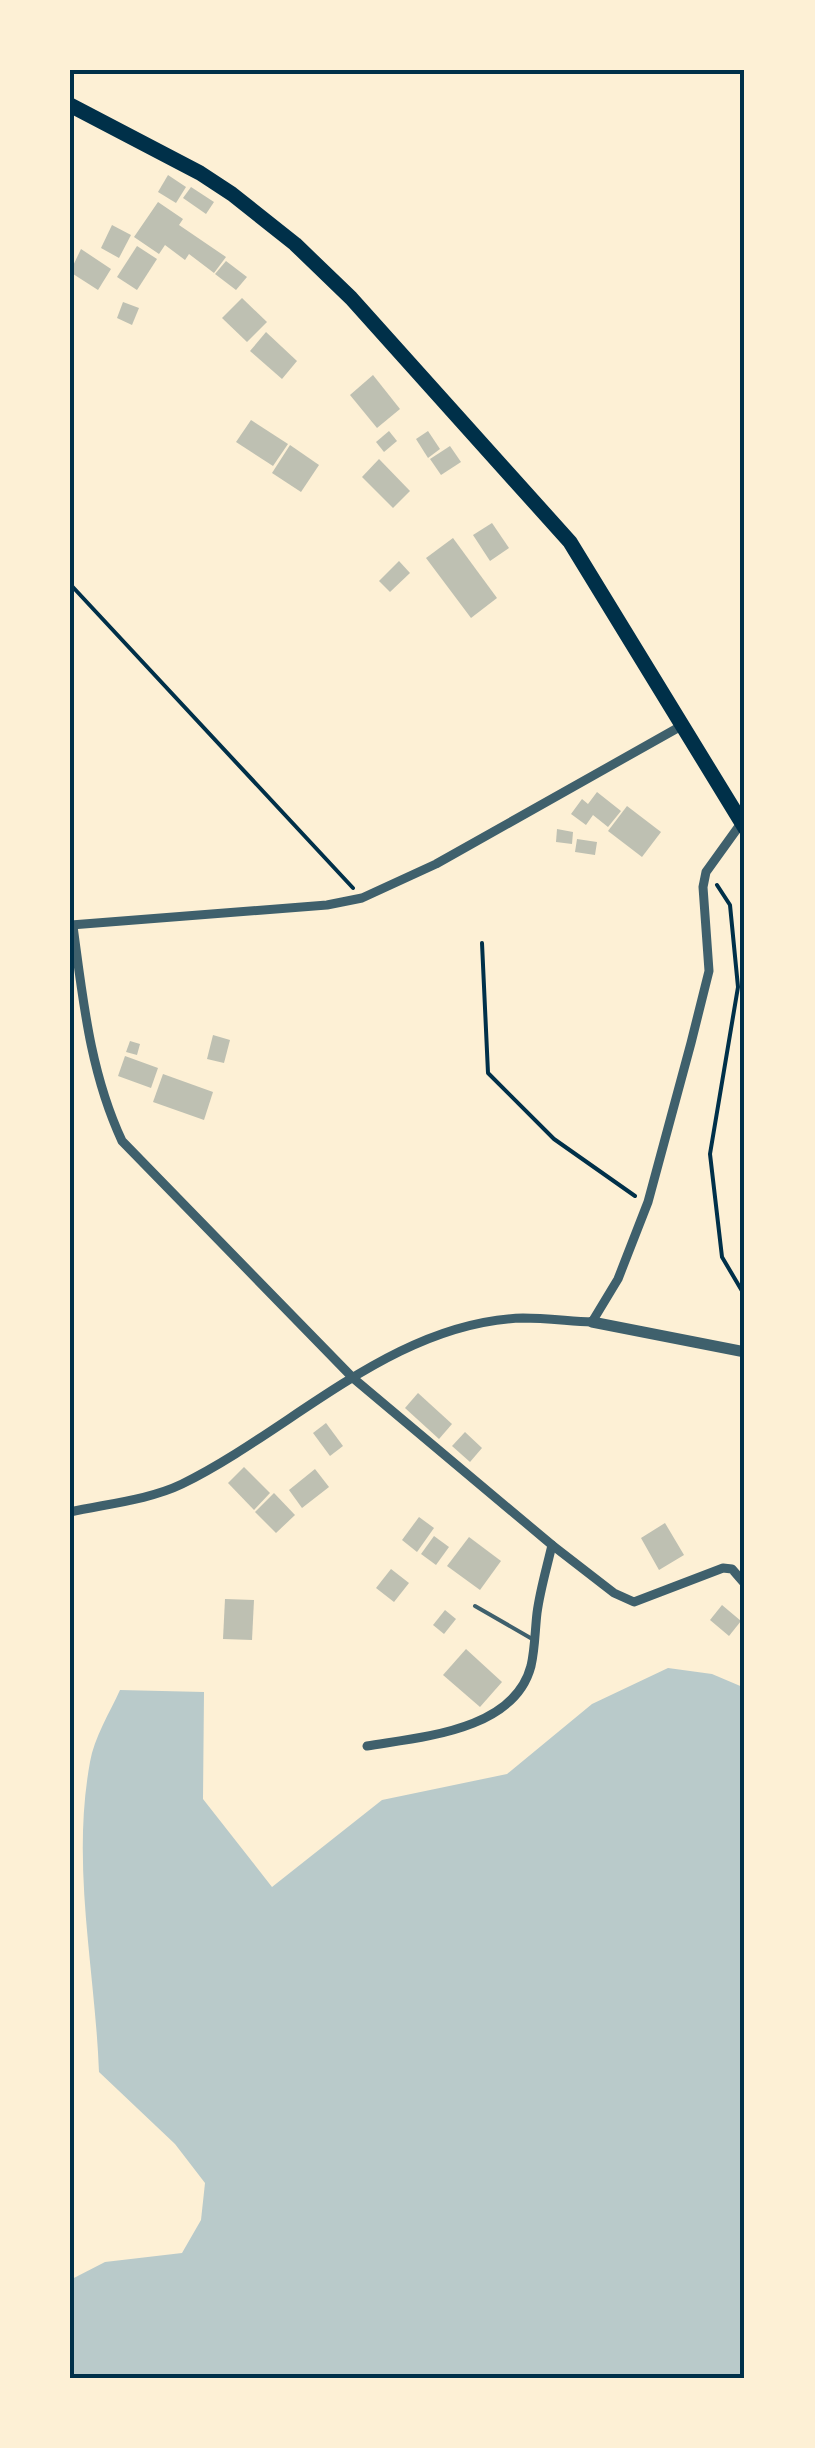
<svg xmlns="http://www.w3.org/2000/svg" width="815" height="2448" font-family="Rubik,sans-serif">
	<rect width="100%" height="100%" fill="#fdf0d5"/>
	<path fill="#b9caca" d="M668,1668L712,1674L745,1688V2378H70V2280L105,2262L182,2253L201,2220L205,2183L175,2144L99,2072C95,1968 71,1866 90,1762C94,1738 110,1712 120,1690L204,1692L203,1799L272,1887L382,1800L507,1774L592,1704Z"/>
	<g fill="#bec0b2">
		<path d="M168,175L186,187L176,203L158,192Z"/>
		<path d="M191,187L214,202L206,214L183,198Z"/>
		<path d="M158,202L183,219L179,225L226,257L214,273L189,254L185,260L165,245L159,254L134,237Z"/>
		<path d="M112,225L131,235L119,258L101,248Z"/>
		<path d="M137,246L157,259L137,290L117,277Z"/>
		<path d="M81,249L111,269L98,290L70,272Z"/>
		<path d="M226,261L247,277L236,290L215,274Z"/>
		<path d="M242,298L267,322L247,342L222,318Z"/>
		<path d="M123,302L139,308L132,325L117,318Z"/>
		<path d="M266,332L297,361L282,379L250,351Z"/>
		<path d="M373,375L400,409L377,428L350,395Z"/>
		<path d="M251,420L288,444L273,466L236,442Z"/>
		<path d="M389,431L397,441L384,452L376,442Z"/>
		<path d="M428,431L440,449L428,458L416,439Z"/>
		<path d="M290,445L319,465L301,492L272,473Z"/>
		<path d="M450,446L461,462L441,475L430,459Z"/>
		<path d="M379,459L410,491L393,508L362,477Z"/>
		<path d="M492,523L509,548L490,561L473,535Z"/>
		<path d="M453,538L497,598L471,618L426,558Z"/>
		<path d="M399,561L410,573L390,592L379,581Z"/>
		<path d="M597,792L621,811L608,827L593,815L586,825L571,814L582,799L588,804Z"/>
		<path d="M627,806L661,832L642,857L608,831Z"/>
		<path d="M557,829L573,832L572,844L556,842Z"/>
		<path d="M577,839L597,842L595,855L575,852Z"/>
		<path d="M213,1035L230,1040L224,1063L207,1059Z"/>
		<path d="M130,1041L140,1044L137,1055L126,1052Z"/>
		<path d="M125,1056L158,1068L151,1088L118,1076Z"/>
		<path d="M163,1074L213,1092L204,1120L153,1102Z"/>
		<path d="M418,1393L452,1424L439,1439L405,1408Z"/>
		<path d="M326,1423L343,1446L330,1456L313,1433Z"/>
		<path d="M465,1432L482,1448L470,1462L452,1446Z"/>
		<path d="M244,1467L270,1493L254,1510L228,1483Z"/>
		<path d="M315,1469L329,1487L302,1508L289,1490Z"/>
		<path d="M274,1493L295,1515L276,1533L255,1512Z"/>
		<path d="M419,1517L434,1528L417,1552L402,1540Z"/>
		<path d="M665,1523L684,1555L659,1570L641,1538Z"/>
		<path d="M434,1536L449,1547L436,1565L421,1554Z"/>
		<path d="M469,1537L501,1561L480,1590L447,1566Z"/>
		<path d="M391,1569L409,1583L394,1602L376,1588Z"/>
		<path d="M225,1599L254,1600L252,1640L223,1639Z"/>
		<path d="M722,1605L741,1621L729,1636L710,1620Z"/>
		<path d="M445,1610L456,1619L444,1634L433,1625Z"/>
		<path d="M466,1649L502,1682L480,1707L443,1675Z"/>
	</g>
	<g fill="none" stroke-linecap="round" stroke-linejoin="round">
		<g stroke="#003049" stroke-width="4">
			<path d="M70,584L353,888"/>
			<path d="M717,885L730,905L738,987L710,1154L722,1257L745,1296"/>
			<path d="M482,943L488,1073L554,1139L635,1196"/>
		</g>
		<path stroke="#3f606c" stroke-width="4" d="M475,1606L534,1640"/>
		<g stroke="#3f606c" stroke-width="9">
			<path d="M71,925L327,905L362,898L436,864L683,725"/>
			<path d="M73,926C83,1000 90,1072 122,1141L353,1378L552,1545C547,1567 540,1590 537,1613C535,1630 535,1649 531,1666C514,1731 421,1737 367,1746"/>
			<path d="M70,1512C105,1504 149,1500 182,1484C292,1430 393,1322 523,1318C546,1318 569,1321 592,1322L618,1279L648,1202L691,1043L709,971L703,887L706,872L742,822"/>
			<path d="M552,1545L614,1593L634,1602L723,1568L732,1569L745,1584"/>
		</g>
		<path stroke="#3f606c" stroke-width="11" d="M592,1322L745,1352"/>
		<path stroke="#003049" stroke-width="15" d="M70,105L200,173L232,194L295,244L351,298L570,542L745,828"/>
	</g>
	<rect width="815" height="2448" fill="none" stroke="#fdf0d5" stroke-width="145"/>
	<rect x="72" y="72" width="670" height="2304" fill="none" stroke="#003049" stroke-width="4"/>
</svg>
